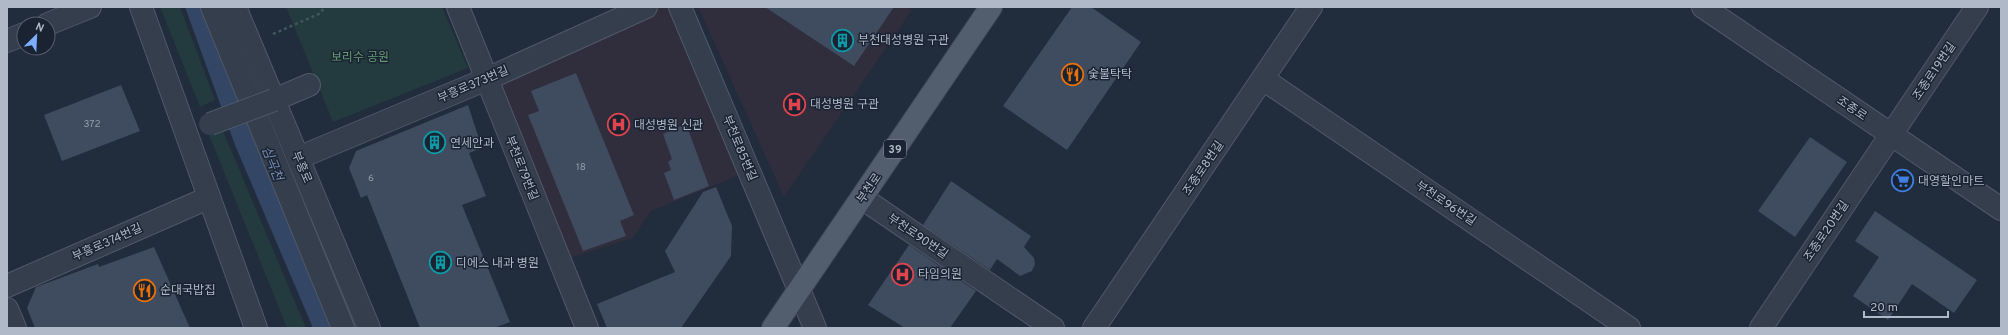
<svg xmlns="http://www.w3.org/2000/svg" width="2008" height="335" font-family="Overpass,'Noto Sans KR',sans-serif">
	<rect width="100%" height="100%" fill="#212c3d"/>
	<g fill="#302d3d">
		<path d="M646,7H680L750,171L651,211L633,238L560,261L487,79Z"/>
		<path d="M698,7H907L912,10L784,197Z"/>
	</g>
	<g fill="#233a3e">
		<path d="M160,7H180L215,100L200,107Z"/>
		<path d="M286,7H442L468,68L333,122Z"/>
		<path d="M223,131L306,328H287L209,135Z"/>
	</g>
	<path fill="#334665" d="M185,7H203L337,328H313L235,145Z"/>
	<g fill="#3f4b5f">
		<path d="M765,7H894L854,66Z"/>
		<path d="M1072,7H1091L1141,42L1067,150L1003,106Z"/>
		<path d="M576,73L634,215L620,221L626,236L583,251L528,115L539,111L531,91Z"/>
		<path d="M121,85L140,131L62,161L44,115Z"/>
		<path d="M468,105L482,148L469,153L486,196L462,205L510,322L494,328H420L367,195L361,198L349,168L356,151Z"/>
		<path d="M686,124L709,186L674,200L664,173L671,170L668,162L672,159L663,134Z"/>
		<path d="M1810,137L1847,162L1795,237L1758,211Z"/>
		<path d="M951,181L1031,236L1024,247L1034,258L1035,264L1032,271L1020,276L997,259L990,270L923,225Z"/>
		<path d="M716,187L732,226L731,256L681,328H607L597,304L675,272L665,251L703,192Z"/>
		<path d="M1875,211L1977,280L1954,313L1912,284L1888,320L1853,296L1879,257L1855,241Z"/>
		<path d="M909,245L976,291L950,328H905L868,305Z"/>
		<path d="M154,247L190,328H35L27,308L36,287L98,264L99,267Z"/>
	</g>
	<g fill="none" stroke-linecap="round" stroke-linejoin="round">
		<defs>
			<g id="minor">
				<path d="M141,7L256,328"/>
				<path d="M212,7L343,328"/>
				<path d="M235,7L369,328"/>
				<path d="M458,7L587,328"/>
				<path d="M680,7L815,328"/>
				<path d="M1703,7L2001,209"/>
				<path d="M48,24L90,7"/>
				<path d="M7,41L24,34"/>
				<path d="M1263,79L1629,328"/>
				<path d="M274,100L309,85"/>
				<path d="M298,158L487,79L646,7"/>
				<path d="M862,198L1053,328"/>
				<path d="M7,286L208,198"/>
				<path d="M7,309L15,328"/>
				<path d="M1094,328L1311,7"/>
				<path d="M1761,328L1977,7"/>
			</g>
			<path id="major" d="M773,328L991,7"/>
		</defs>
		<use href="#minor" stroke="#505967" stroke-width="24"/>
		<use href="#major" stroke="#3e4755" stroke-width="24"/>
		<path stroke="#41575b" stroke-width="2.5" stroke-dasharray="3 3" stroke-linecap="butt" d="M273,34L321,13L324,7"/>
		<use href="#minor" stroke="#353e4d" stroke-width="22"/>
		<use href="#major" stroke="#525d6d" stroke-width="22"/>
		<defs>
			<path id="minor-bridge" d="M210,124L274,100"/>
		</defs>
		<use href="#minor-bridge" stroke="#505967" stroke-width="24" stroke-linecap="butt"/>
		<use href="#minor-bridge" stroke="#353e4d" stroke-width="22"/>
	</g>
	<defs>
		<symbol id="building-ring" viewBox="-11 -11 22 22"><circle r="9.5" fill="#1a2331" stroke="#0f9aa8" stroke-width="1.5"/><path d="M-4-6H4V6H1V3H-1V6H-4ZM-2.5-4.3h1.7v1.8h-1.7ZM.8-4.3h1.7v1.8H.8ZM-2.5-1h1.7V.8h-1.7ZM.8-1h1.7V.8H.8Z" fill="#0f9aa8"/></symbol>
		<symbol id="restaurant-ring" viewBox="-11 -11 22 22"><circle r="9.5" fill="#1a2331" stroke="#e8710a" stroke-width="1.5"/><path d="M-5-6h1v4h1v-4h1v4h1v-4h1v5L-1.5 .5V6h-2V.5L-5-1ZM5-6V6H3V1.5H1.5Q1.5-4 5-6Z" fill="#e8710a"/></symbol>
		<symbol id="hospital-ring" viewBox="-11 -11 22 22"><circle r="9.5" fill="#1a2331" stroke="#e0444e" stroke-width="1.5"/><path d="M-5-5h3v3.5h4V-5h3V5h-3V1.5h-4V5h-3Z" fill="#e0444e"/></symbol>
		<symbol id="supermarket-ring" viewBox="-11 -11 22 22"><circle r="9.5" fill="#1a2331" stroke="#3f7fe0" stroke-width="1.5"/><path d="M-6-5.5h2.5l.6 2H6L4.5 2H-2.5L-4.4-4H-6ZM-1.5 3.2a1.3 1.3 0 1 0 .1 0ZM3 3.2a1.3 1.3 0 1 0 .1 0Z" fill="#3f7fe0"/></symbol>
	</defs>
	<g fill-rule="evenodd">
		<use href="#building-ring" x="830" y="28" width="25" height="25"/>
		<use href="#restaurant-ring" x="1060" y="62" width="25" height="25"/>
		<use href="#hospital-ring" x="782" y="92" width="25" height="25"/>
		<use href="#hospital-ring" x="606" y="112" width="25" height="25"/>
		<use href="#building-ring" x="422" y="130" width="25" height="25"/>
		<use href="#supermarket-ring" x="1890" y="168" width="25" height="25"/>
		<use href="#building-ring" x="428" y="250" width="25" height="25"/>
		<use href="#hospital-ring" x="890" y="262" width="25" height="25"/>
		<use href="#restaurant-ring" x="132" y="278" width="25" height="25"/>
	</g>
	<g text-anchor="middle" stroke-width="3" stroke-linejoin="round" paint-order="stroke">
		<g font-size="10" fill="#949eae">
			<text x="92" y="127">372</text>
			<text x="581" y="170">18</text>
			<text x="371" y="181">6</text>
		</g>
		<rect fill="#1a2331" stroke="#838c9b" stroke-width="1" x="884" y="140" width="22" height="18" rx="3"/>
		<g font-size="11" font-weight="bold" fill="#b0b9c8">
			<text x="895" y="153">39</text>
		</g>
		<g font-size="12" fill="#b0b9c8" stroke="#1a2331" text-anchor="start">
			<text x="858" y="44">부천대성병원 구관</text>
			<text x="1088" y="78">숯불탁탁</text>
			<text x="810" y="108">대성병원 구관</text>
			<text x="634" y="129">대성병원 신관</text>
			<text x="450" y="147">연세안과</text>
			<text x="1918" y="185">대영할인마트</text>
			<text x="456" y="267">디에스 내과 병원</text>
			<text x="918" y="278">타임의원</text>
			<text x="160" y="294">순대국밥집</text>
		</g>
		<g font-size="12" fill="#659b73" stroke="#1a2331">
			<text x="360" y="61">보리수 공원</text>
		</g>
		<g font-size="12" fill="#b0b9c8" stroke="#1a2331">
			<text transform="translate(1934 71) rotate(-56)" y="4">조종로19번길</text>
			<text transform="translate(473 84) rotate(-23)" y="4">부흥로373번길</text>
			<text transform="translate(1852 108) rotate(34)" y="4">조종로</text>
			<text transform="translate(740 148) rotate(67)" y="4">부천로85번길</text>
			<text transform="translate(302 167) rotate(67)" y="4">부흥로</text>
			<text transform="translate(522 168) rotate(68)" y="4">부천로79번길</text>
			<text transform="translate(1203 168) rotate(-56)" y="4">조종로8번길</text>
			<text transform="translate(869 188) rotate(-56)" y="4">부천로</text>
			<text transform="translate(1446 203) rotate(34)" y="4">부천로96번길</text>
			<text transform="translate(1826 231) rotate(-56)" y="4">조종로20번길</text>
			<text transform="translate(918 236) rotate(34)" y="4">부천로90번길</text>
			<text transform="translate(107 242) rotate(-24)" y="4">부흥로374번길</text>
		</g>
		<g font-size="13" font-style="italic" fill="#758eb2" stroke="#1a2331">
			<text transform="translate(273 163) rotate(68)" y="5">심곡천</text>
		</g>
	</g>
	<rect width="2008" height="335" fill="none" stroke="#b0b9c8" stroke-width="16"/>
	<g transform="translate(36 36) rotate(24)"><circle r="19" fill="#1a2331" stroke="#565f6d"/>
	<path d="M0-3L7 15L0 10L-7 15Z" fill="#7eacff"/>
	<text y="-6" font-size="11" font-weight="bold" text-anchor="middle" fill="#b0b9c8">N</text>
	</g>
	<path d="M1864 311v6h84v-6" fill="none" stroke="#b0b9c8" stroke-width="2"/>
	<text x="1870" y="311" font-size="12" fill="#b0b9c8" stroke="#1a2331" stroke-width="3" paint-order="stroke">20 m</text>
</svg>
